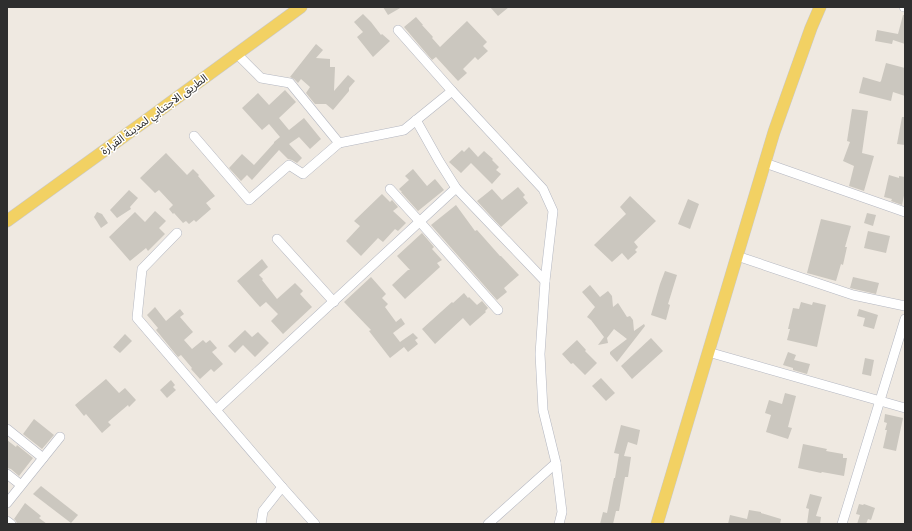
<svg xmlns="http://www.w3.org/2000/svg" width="912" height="531" font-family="'Noto Sans','Noto Sans Arabic',sans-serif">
	<rect width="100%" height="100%" fill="#efe9e1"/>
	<g fill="#cbc7bf">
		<path d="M383,7H402L388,15Z"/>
		<path d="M490,7H509L498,16Z"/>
		<path d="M363,14L371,22L381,35L382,34L390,41L373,57L357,37L363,32L354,22Z"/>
		<path d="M903,15H905V44L893,40L892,44L875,41L877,30L898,34Z"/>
		<path d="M416,17L423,25H422L433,37L432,38L440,47L467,21L487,42L483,46L488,51L478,60L475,57L463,69L467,73L458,81L436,57L432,60L404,27Z"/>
		<path d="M316,44L323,50L316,58L330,59V67H335L334,91L348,75L355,81L349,88V91L333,110L326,104H315L306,93L310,87L301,79L298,83L294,79L290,77Z"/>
		<path d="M886,63L905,68V96L893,92L891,101L859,93L863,77L880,82L881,81Z"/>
		<path d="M285,90L296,102L279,118L289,130L304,118L321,139L310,149L299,137L289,144L302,158L297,163L292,160L288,159L279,150L252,180L247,175L241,181L229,168L242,154L254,165L274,143V142L280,137L269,124L262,130L242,108L258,93L269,105Z"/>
		<path d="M852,109L868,111L862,153L874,156L864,191L849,186L854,166L843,161L850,142L847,141Z"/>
		<path d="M902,117H905V145L897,144Z"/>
		<path d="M469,147L478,157L484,151L493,159L492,160L499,167L496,170L501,174L492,184L471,163L461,173L449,162L462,150L464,152Z"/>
		<path d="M166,153L187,175L193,169L199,175L198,176L215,196L206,203L211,209L196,222L194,220L189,224L186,221L183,223L174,213L173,214L169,209L173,205L159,190L155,193L140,178Z"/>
		<path d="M413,169L427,186L435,179L444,190L418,211L401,192H402L399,189L409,180L405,176Z"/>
		<path d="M889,175L899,178V176L905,177V191L902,205L891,201L892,199L884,197Z"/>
		<path d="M518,187L525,195L523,197L528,203L501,227L477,201L492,189L502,200Z"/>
		<path d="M129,190L138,198L130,207L131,209L117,218L110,210Z"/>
		<path d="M382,194L390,202L392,200L398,207L393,211L406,223L398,231L395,229L383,242L378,238L361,256L346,241L360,226L354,221Z"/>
		<path d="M630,196L656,221L634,242L638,247L635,250L637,252L628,260L622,253L612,262L594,245L626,214L620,207Z"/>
		<path d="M688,199L699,204L690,229L678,224Z"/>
		<path d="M456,205L475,231L477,230L500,256H501L519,275L504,288L507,292L497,300L431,225Z"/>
		<path d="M155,211L166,221L159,228L165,234L148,251L146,248L130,261L109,237L135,212L145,222Z"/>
		<path d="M97,212L102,214L108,223L101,228L94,217Z"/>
		<path d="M867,213L876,215L873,226L864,223Z"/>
		<path d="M821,219L851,226L845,247H847L843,265L841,264L836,281L807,273Z"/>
		<path d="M868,231L890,236L886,253L864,248Z"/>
		<path d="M422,233L434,247L432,249L442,260L437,263L440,267L405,299L392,285L408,270H410L397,256Z"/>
		<path d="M262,259L268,267L259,275L263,279L262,280L277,299L295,283L303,291L300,294L312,307L283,334L271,321L278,314L266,302L260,307L237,281Z"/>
		<path d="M665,271L677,275L668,304L670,305L666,320L651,315L660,284Z"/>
		<path d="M371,277L386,294L382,298L388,304L385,307L396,322L401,318L405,324L393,333L400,342L413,333L418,338L415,340L418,344L408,352L404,347L390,358L369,331L371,330L344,302Z"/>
		<path d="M853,277L879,283L876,294L850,288Z"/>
		<path d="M590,285L600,297L608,291L612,296L613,307L618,303L627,317L630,316L633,320L634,331L644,324L645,326L617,362L610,354V352L627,339L614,329L607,338L608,343L598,345L604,337L591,320L587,317L595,307L582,292Z"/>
		<path d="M464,293L468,298L469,297L477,305L482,301L488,308L485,311L486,312L470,326L463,318L435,344L422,329L452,302L453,303Z"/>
		<path d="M801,302L812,305L813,302L826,305L817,347L787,340L790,329H788L793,308L799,309Z"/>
		<path d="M155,307L166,321L180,309L184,314L180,317L193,332L184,340L192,349L203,340L206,343L210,340L217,348L212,352L223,364L214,372L211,369L200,379L191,369L192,368L181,355L178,357L156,330L158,328L147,315Z"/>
		<path d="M859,309L878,315L874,329L863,326L865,318L857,316Z"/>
		<path d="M245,330L252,337L258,332L269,343L255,357L243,345L235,353L228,346Z"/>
		<path d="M125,334L132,341L120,353L113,347Z"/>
		<path d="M651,338L663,351L632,379L621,366Z"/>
		<path d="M577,340L586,350L585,351L597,363L585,375L573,363L571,364L562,354Z"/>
		<path d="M788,352L796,355L794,360L810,364L807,374L793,370V368L783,365Z"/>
		<path d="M865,358L874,360L871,376L862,374Z"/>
		<path d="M601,378L615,393L606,401L592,386Z"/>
		<path d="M106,379L119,393L125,388L136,400L129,407L128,405L108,422L111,425L102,433L86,414L84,416L75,405Z"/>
		<path d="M171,380L175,385L173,387L176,390L167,398L160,390Z"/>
		<path d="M785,393L796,396L788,427L792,428L788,439L766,432L771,415L765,413L769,400L782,404Z"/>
		<path d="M885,414L903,418L896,451L883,448L887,430H885L887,423L884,422Z"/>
		<path d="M34,419L54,435L42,449L23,434Z"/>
		<path d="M621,425L640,430L637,445L628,442L624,456L631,457L628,477H625L619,511H616L613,524H600L603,512L607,513L614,478H615L619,454L614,453Z"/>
		<path d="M7,440L16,447L17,445L33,458L19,476L11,469L7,468Z"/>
		<path d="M803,444L827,449L826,451L843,454V458H847L844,476L822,472L821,473L798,468Z"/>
		<path d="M41,486L78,515L71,523L33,494Z"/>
		<path d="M810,494L822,497L816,516L821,517L820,524H807L809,509L806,508Z"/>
		<path d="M25,503L41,516L39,518L47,524H17L16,521L14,519Z"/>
		<path d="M859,504L863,505L864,504L875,508L871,520L868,519L866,524H857L860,515L856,514Z"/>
		<path d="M749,510L761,512V513L781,519L780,524H728L730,515L747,519Z"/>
	</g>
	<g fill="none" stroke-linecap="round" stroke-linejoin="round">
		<defs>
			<g id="minor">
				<path d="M904,7H905"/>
				<path d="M237,54L261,78L290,83L339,143L404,130L452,91L398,30"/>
				<path d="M452,91L543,189L553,211L545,281L540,354L543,410L556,463L562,512L559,524"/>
				<path d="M416,120L439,161L456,188L545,281"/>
				<path d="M194,136L249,200L289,165L303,174L339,143"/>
				<path d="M765,163L905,212"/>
				<path d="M390,189L420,222L498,310"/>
				<path d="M177,233L142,269L137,318L282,487"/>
				<path d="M277,239L334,302"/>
				<path d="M737,256L853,295L905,306"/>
				<path d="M708,352L905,408"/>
				<path d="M216,410L456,188"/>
				<path d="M7,429L43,458"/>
				<path d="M7,474L21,485"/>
				<path d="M7,503L60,437"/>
				<path d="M7,521L11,524"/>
				<path d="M261,524L263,511L282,487L315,524"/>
				<path d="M488,524L556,463"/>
				<path d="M842,524L905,319"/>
			</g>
			<g id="major">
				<path d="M7,221L152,116L301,7"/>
				<path d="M657,524L774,132L811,28L820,7"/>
			</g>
		</defs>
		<use href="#minor" stroke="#b4b7c1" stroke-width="10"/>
		<use href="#major" stroke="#c9c9c9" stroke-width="13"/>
		<use href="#minor" stroke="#fff" stroke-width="9"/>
		<use href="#major" stroke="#f2d163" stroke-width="12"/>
	</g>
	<g text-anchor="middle" stroke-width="3" stroke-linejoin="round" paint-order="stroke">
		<g font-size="11" fill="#2e2e2e" stroke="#fff">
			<text transform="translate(154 114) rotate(-36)" y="4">الطريق الاجتنابي لمدينة القرارة</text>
		</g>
	</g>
	<rect width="912" height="531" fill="none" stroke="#2e2e2e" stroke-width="16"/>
</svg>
